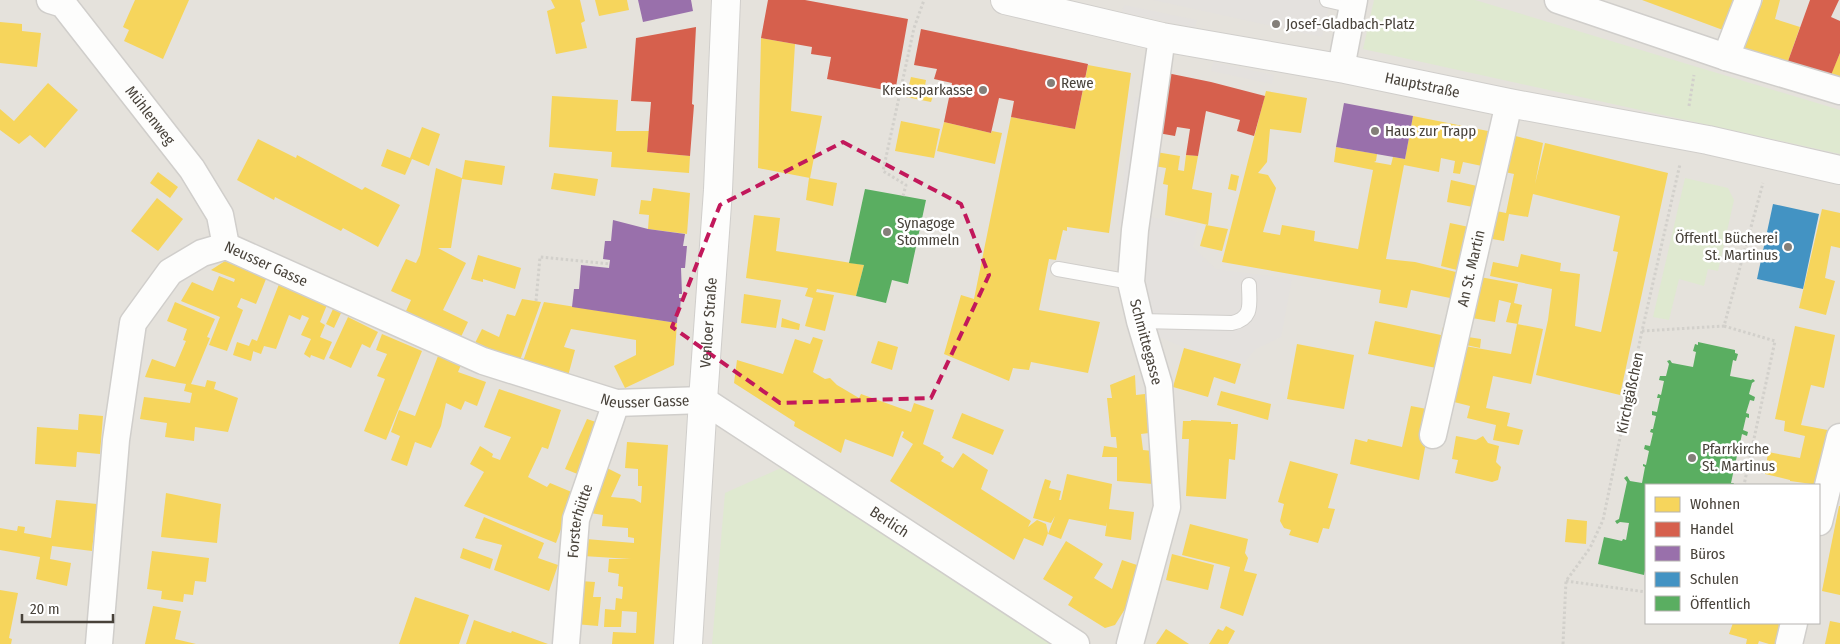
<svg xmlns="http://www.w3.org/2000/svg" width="1840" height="644" font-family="'Fira Sans Condensed',sans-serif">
	<rect width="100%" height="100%" fill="#f2f0ed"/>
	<path fill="#e5e2dc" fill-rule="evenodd" d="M0,0H1840V644H0ZM1646,485H1819V623H1646Z"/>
	<g fill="#dfe9d0">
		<path d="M1374,0H1475L1840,110V154L1363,49Z"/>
		<path d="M1685,178L1728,188L1734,200L1718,271L1708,269L1704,286L1679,279L1669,320L1653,317Z"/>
		<path d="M781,468L1063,644H712L725,493Z"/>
	</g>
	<g fill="#e4e1de">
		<path d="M1153,0H1331L1322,37Z"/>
		<path d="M1124,5L1197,20L1195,28L1122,12Z"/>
		<path d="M1213,62L1274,75L1272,84L1211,71Z"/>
		<path d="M1135,97L1144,99L1127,226L1117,225Z"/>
		<path d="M1149,217L1198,225L1193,247L1216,269L1292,279L1281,337L1256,349L1243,364L1183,347L1159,337L1144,288Z"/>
	</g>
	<g fill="#f6d55c">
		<path d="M135,0H189L163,59L124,41L129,30L123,27Z"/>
		<path d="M551,0H580L585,21L581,23L587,48L556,54L547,11L555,8Z"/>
		<path d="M595,0H627L629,10L599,16Z"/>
		<path d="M1642,0H1744L1731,33Z"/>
		<path d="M1763,0H1780L1775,19L1800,27L1787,64L1744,49Z"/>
		<path d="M0,22L22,24V31L41,33L37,67L0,63Z"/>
		<path d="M761,38L795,44L791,111L822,116L810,178L758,168Z"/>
		<path d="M1840,53V80L1830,76Z"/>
		<path d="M1088,65L1131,73L1109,233L1067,227V231L1063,230L1056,260L1049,259L1039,310L1100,322L1088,373L1031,362L1029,370L1013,368L1009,381L944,354L961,295L974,299L1011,117L1075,129Z"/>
		<path d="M911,77L926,80L924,91L934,93L931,102L906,97Z"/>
		<path d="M48,83L78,110L45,148L30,135L19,144L0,130V109L14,121Z"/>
		<path d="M1266,91L1307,98L1301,133L1270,129L1267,162L1258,173L1268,175L1276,188L1263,232L1280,235L1282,225L1315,231L1314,241L1358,249L1373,170L1334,162L1336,147L1377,154L1376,161L1374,162L1391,165L1393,157L1405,159L1413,116L1488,131L1482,166L1463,162L1460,174L1453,173L1455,161L1441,158L1439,172L1404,165L1386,259L1415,262L1460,273L1455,299L1411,290L1407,308L1379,303L1382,283L1381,290L1222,262Z"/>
		<path d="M552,96L618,100L616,131H649L647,152L690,156L689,173L611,167L612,152L549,147Z"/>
		<path d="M901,121L940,129L934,158L895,151Z"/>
		<path d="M944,122L991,133L992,131L1002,133L995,164L937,151Z"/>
		<path d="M422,127L440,134L429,166L412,159L405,175L381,166L387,149L410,158Z"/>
		<path d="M1508,134L1543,143L1535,184L1545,143L1668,173L1620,395L1536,375L1548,320L1552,289L1490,276L1493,262L1518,267L1521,254L1561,263L1560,271L1580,274L1575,326L1601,332L1618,252L1613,251L1620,216L1533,194L1528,217L1509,214L1504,241L1486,238L1492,210L1506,213L1514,174L1500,171Z"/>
		<path d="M258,139L296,158L297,155L362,190L365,187L400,205L378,247L343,228L341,231L275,197L274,200L237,180Z"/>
		<path d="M1156,152L1180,156L1178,170L1184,171L1186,155L1198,156L1192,189L1212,193L1208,225L1165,215L1168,185L1163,184L1166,168L1154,166Z"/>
		<path d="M465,160L505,166L502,185L462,179L451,248H438L466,263L443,310L468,322L460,339L406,311L411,300L391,291L406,259L416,263L420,255L436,168L462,178Z"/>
		<path d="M158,172L178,187L170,198L150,183Z"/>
		<path d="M554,173L598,179L595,196L551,189Z"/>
		<path d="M1231,174L1239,176L1236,191L1228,189Z"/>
		<path d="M809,178L837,183L833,206L806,200Z"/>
		<path d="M1451,180L1477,186L1473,207L1447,202Z"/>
		<path d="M653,188L690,193L687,234L648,229L649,215L639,214L641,200L651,201Z"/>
		<path d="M157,198L183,219L158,251L131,231Z"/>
		<path d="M1822,209L1840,213V248L1831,246L1825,278L1835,281L1826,315L1799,308Z"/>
		<path d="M754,215L780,218L776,251L864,265L856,296L817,289L816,292L834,295L825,331L805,326L813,298L805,296L808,288L746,278Z"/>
		<path d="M1450,223L1469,227L1461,271L1441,266Z"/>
		<path d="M1206,225L1228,229L1222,251L1200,246Z"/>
		<path d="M478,255L521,268L515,289L483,279V282L471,279Z"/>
		<path d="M225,261L240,267L241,264L268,274L256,304L241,298L237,307L243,310L227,351L209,345L220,317L181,301L192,282L213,291L219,276L234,282L235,279L211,270Z"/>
		<path d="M1480,277L1518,284L1514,303L1522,305L1518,324L1506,322L1511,303L1499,300L1495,322L1472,318Z"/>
		<path d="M281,279L329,300L320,322L325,325L320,337L332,342L324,360L311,355L310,358L304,354L311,339L301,335L309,318L302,315L300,320L289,315L276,349L264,346L261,354L253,351L254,348L251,361L233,355L237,342L249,346L252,339L257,341Z"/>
		<path d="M744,294L781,300L776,328L741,323Z"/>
		<path d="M522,299L541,302L519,363L474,345L482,329L499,337L507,314L515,316Z"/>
		<path d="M175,302L215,319L207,337L210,338L191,384L205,387L207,380L216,382L214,389L238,398L228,432L195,427L194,441L165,437L167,423L140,419L144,397L190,403L192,393L184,391L186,384L145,377L152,359L175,367L186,341L183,340L187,329L167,321Z"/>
		<path d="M544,302L677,323L674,365L625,388L614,366L636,355V340L571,329L564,347L575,350L568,376L522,364Z"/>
		<path d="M333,309L341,313L334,328L326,324Z"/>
		<path d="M348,317L378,332L370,348L362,344L351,368L329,358Z"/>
		<path d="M782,318L800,324L799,330L781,327Z"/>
		<path d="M1375,321L1441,335L1443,327L1447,328L1441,369L1368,354Z"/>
		<path d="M1517,324L1543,329L1531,384L1493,376L1486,408L1510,413L1507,426L1523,430L1519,445L1493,440L1496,425L1467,418L1470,406L1454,402L1465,346L1511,354Z"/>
		<path d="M1795,326L1835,335L1824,388L1811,385L1801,425L1833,431L1819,485L1790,481V480L1765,474L1768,452L1800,458L1805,436L1784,431L1785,421L1775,419Z"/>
		<path d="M382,334L422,351L386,440L364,431L385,379L377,376L387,354L376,350Z"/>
		<path d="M813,337L823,340L813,372L825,379L830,378L837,385L859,398L861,394L911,412L914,403L934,410L923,444L941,453L940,454L944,457L941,461L953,468L963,453L988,470L981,489L1031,521L1028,527L1037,520L1046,524L1048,533L1043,546L1024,538L1014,560L890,481L913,444L902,437L904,432L902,431L893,457L845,439L841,453L794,426L795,422L734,383L737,360L783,374L795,339L810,344Z"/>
		<path d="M1468,337L1481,339L1480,348L1466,345Z"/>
		<path d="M878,341L898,347L892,370L871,363Z"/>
		<path d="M1297,344L1354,355L1344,409L1287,399Z"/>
		<path d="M1184,348L1241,364L1235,384L1214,377L1208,397L1173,387Z"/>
		<path d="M438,356L461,365L458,372L486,382L477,406L465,401L461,410L446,403L441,426L431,448L415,442L407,466L391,460L400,436L391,432L399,410L415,416Z"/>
		<path d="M1135,375L1136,395L1145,394L1149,433L1141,434L1143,450L1153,451V484L1117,481V457H1102L1104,446L1117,448L1116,437H1111L1107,398H1112L1110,385Z"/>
		<path d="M499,389L561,410L548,449L542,447L528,477L547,487L550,483L574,493L556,543L464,506L484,472L470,464L480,446L493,454L492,457L500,460L511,437L484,427Z"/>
		<path d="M1221,391L1271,404L1268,420L1217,405Z"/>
		<path d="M1411,406L1432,410L1419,480L1350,464L1355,439L1367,442L1368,439L1402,447Z"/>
		<path d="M962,413L1004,430L993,455L952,438Z"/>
		<path d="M79,414L103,416L100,454L77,452L76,467L35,464L37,427L78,430Z"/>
		<path d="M587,419L599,423L580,475L565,469Z"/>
		<path d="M1191,420L1231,422V424H1238L1235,460L1229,459L1226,499L1186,496L1189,439H1182L1183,421H1191Z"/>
		<path d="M1456,436L1476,440L1483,436L1488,443L1499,446L1496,462L1501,467L1498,480L1492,482L1455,473L1458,460L1452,459Z"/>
		<path d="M627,442L668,445L657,601H650H657L654,644H612L613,632L636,633L637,612L622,611L621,627H604L605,609L615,610L616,598L622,599L623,587L618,586L619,574L608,572L609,559H631L583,556L586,539L634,543V538L628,537V528L602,526L603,515L590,513L605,467L621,475L611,497L634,499L641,503L642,486H638V469L625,468Z"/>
		<path d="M1290,461L1338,474L1328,508L1335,509L1329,529L1323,528L1318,543L1289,535L1291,530L1284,528L1280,521L1284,504L1278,502Z"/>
		<path d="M1067,474L1112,484L1109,509L1134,512L1131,540L1105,536L1107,522L1106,526L1069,519L1061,539L1048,534L1055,516L1051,523L1033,518L1043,485L1045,479L1051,481L1049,488L1061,491L1059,500H1061Z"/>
		<path d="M166,493L221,504L217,543L161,537Z"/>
		<path d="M56,500L97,504L92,551L52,546L50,559L71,563L67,586L36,579L40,557L0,550V528L17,531L18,526L25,527L24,533L51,538Z"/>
		<path d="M1839,506H1840V595L1822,591Z"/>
		<path d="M484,517L544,543L538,558L558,565L549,591L494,570L502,545L475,538Z"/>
		<path d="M1567,519L1587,521L1586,544L1565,542Z"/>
		<path d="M1190,524L1248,539L1245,553L1248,558L1244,571L1257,574L1243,616L1220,608L1230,567L1182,555Z"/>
		<path d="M1066,541L1103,564L1094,578L1112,589L1122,560L1140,566L1130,601L1115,625L1105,628L1068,605L1073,597L1043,579Z"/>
		<path d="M463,548L493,559L490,569L460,558Z"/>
		<path d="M152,551L209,558L206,582L195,581L193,595L184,594L183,602L161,599L162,591L147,589Z"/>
		<path d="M1172,554L1214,565L1208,590L1166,580Z"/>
		<path d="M580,581L595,582L593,597H601L598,626L575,624Z"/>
		<path d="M0,590L18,593L9,638L12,639L11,644H0Z"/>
		<path d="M415,597L469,615L459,644H399Z"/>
		<path d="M153,606L181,611L175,639L196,644H145Z"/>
		<path d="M474,620L511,633L512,631L548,644H466Z"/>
		<path d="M1830,621L1840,623V644H1825Z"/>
		<path d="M1733,623H1774L1788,627L1783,644H1769L1759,641L1758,644H1746L1747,639L1729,634Z"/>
		<path d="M1226,626L1235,631L1228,644H1209L1218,629L1223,631Z"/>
		<path d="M1166,629L1189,644H1156Z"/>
	</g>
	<g fill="#d6604d">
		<path d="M768,0H805L908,19L895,92L827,79L831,57L811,54L812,47L761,38Z"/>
		<path d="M1810,0H1839L1831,17L1840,21V53L1829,80L1787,64Z"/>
		<path d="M696,27L692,104L694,105L690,156L647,152L651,102L631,101L636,38Z"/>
		<path d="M921,29L1088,64L1075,129L1011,117L1014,101L999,98L991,133L944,122L952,83L934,79L937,69L914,65Z"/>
		<path d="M1167,73L1211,82L1265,96L1254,136L1237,131L1240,120L1206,111L1198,156L1186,155L1190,129L1177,127L1175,136L1158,133Z"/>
	</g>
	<g fill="#9970ab">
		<path d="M638,0H691L693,11L643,22Z"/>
		<path d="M1344,103L1413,116L1405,159L1336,147Z"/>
		<path d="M613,220L648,229L685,234L683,246H687L685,268H681L682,294H679V298H681L680,309H678L677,323L572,307L574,289H579L581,265L609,268L610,260L603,259L605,241H611Z"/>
	</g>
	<path fill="#4393c3" d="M1773,204L1819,214L1803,289L1757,279Z"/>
	<g fill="#5aae61">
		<path d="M865,189L926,200L908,284L892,280L886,303L856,296L864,265L849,263Z"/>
		<path d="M1698,342L1735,350V353L1738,354L1736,361L1733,360L1730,376L1751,380L1753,379L1755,381L1752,383L1749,394L1755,397L1754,401L1750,400L1746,413L1749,414V418L1746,417L1743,430L1748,432L1747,436L1742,434L1739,448L1742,449L1741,452L1738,451L1735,465L1739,466V470L1734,469L1731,483H1734L1733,485H1646V566L1644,575L1598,564L1604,537L1622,541L1623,539L1626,540L1629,523L1620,522L1617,524L1615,521L1619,519L1627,482L1624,478L1627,476L1630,481L1642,483L1645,467L1643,466V464L1646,465L1649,451L1644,449L1645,445L1650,446L1653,433L1650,432L1651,429H1653L1656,416L1652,415V411L1657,412L1660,398H1657L1658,394L1661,395L1664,381L1659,380L1660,376H1666L1669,364L1667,361L1670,360L1672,363L1693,367L1696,352L1693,351L1695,344L1698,345Z"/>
	</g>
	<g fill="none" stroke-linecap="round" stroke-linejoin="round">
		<defs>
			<g id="service">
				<path d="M1327,0L1353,6"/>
				<path d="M1058,269L1131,282"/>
				<path d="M1140,321L1232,323C1254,318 1249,303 1249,285"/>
			</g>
			<g id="minor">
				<path id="s1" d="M50,0L63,4L192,169L220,215L226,246"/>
				<path d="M1558,0L1726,57L1840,91"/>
				<path d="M1726,57L1748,0"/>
				<path d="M1341,68L1354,0"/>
				<path id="s2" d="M1433,435L1509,103"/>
				<path d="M1819,522L1840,437"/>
				<path id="s3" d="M99,644L116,440L133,323L170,272L202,253L226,246L483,361L616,403L703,400L1076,644"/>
				<path id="s4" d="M566,644L576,519L616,403"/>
				<path d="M1130,644L1167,507L1159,385L1140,321L1131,282L1135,230L1162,37"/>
				<path d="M1789,644L1794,623"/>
			</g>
			<g id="tertiary">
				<path id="s5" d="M1005,0L1162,37L1345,69L1509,103L1708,140L1840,170"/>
				<path id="s6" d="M688,644L703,400L718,190L726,0"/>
			</g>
		</defs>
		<use href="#service" stroke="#d0cecb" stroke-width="16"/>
		<use href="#minor" stroke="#d0cecb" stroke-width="29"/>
		<use href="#tertiary" stroke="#d0cecb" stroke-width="30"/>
		<g stroke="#d2d0cb" stroke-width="3" stroke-dasharray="2.5 2.5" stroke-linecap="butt">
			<path d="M1689,106L1694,75"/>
			<path d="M903,196L906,185L883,171L914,28L924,0"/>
			<path d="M536,301L540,257L610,264"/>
			<path d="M1724,326L1775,341L1744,485"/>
			<path d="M1642,331L1724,326L1763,183"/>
			<path d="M1566,581L1646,592"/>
			<path d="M1563,644L1566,581L1590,548L1603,520L1642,331L1680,164"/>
		</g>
		<use href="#service" stroke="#fdfdfc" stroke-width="14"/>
		<use href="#minor" stroke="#fdfdfc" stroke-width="26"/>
		<use href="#tertiary" stroke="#fdfdfc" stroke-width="28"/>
	</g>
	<path fill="none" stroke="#c2185b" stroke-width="4" stroke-dasharray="10 6" stroke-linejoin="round" d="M843,142L961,204L989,275L931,398L780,403L672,327L720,205Z"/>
	<g fill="#847f79" stroke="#fff" stroke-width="2">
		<circle cx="1276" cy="24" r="5"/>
		<circle cx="1051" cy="83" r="5"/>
		<circle cx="983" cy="90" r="5"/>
		<circle cx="1375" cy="131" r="5"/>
		<circle cx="887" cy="232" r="5"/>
		<circle cx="1788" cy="247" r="5"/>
		<circle cx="1692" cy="458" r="5"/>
	</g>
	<g text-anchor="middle" stroke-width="5" stroke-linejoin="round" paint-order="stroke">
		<g font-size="15" fill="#48423a" stroke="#fff" text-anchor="start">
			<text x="1286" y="29">Josef-Gladbach-Platz</text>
			<text x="1061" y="88">Rewe</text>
			<text x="973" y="95" text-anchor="end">Kreissparkasse</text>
			<text x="1385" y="136">Haus zur Trapp</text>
			<text x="897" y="228">Synagoge<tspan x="897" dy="17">Stommeln</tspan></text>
			<text x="1778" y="243" text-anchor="end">Öffentl. Bücherei<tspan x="1778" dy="17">St. Martinus</tspan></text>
			<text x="1702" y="454">Pfarrkirche<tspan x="1702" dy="17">St. Martinus</tspan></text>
		</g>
		<g font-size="15" fill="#48423a" stroke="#fff">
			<text dy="5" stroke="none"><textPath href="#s5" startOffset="426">Hauptstraße</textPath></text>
			<text dy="5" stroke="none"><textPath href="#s1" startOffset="155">Mühlenweg</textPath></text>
			<text dy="5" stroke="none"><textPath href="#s3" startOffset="492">Neusser Gasse</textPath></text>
			<text dy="5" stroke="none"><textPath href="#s2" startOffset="171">An St. Martin</textPath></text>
			<text dy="5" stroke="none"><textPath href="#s6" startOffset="322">Venloer Straße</textPath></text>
			<text transform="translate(1146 342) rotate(75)" y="5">Schmittegasse</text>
			<text transform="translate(1630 393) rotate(-78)" y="5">Kirchgäßchen</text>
			<text dy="5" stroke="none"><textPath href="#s3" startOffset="898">Neusser Gasse</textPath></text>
			<text dy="5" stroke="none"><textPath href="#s4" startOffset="124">Forsterhütte</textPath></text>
			<text dy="5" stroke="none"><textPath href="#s3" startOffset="1179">Berlich</textPath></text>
		</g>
	</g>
	<rect x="1645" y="484" width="175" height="140" fill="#ffffff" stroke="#b6b3b0"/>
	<rect x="1655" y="497" width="25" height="15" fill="#f6d55c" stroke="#b6b3b0"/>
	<text x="1690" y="509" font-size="15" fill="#48423a">Wohnen</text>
	<rect x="1655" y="522" width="25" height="15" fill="#d6604d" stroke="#b6b3b0"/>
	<text x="1690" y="534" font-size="15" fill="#48423a">Handel</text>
	<rect x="1655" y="546" width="25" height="15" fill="#9970ab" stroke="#b6b3b0"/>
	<text x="1690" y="559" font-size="15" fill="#48423a">Büros</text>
	<rect x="1655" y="572" width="25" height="15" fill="#4393c3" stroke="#b6b3b0"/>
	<text x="1690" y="584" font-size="15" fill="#48423a">Schulen</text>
	<rect x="1655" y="596" width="25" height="15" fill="#5aae61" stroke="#b6b3b0"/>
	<text x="1690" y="609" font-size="15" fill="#48423a">Öffentlich</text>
	<path d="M22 614v8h91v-8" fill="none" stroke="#48423a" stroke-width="2.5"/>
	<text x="30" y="614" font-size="15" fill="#48423a" stroke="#ffffff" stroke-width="4" paint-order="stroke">20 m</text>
</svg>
